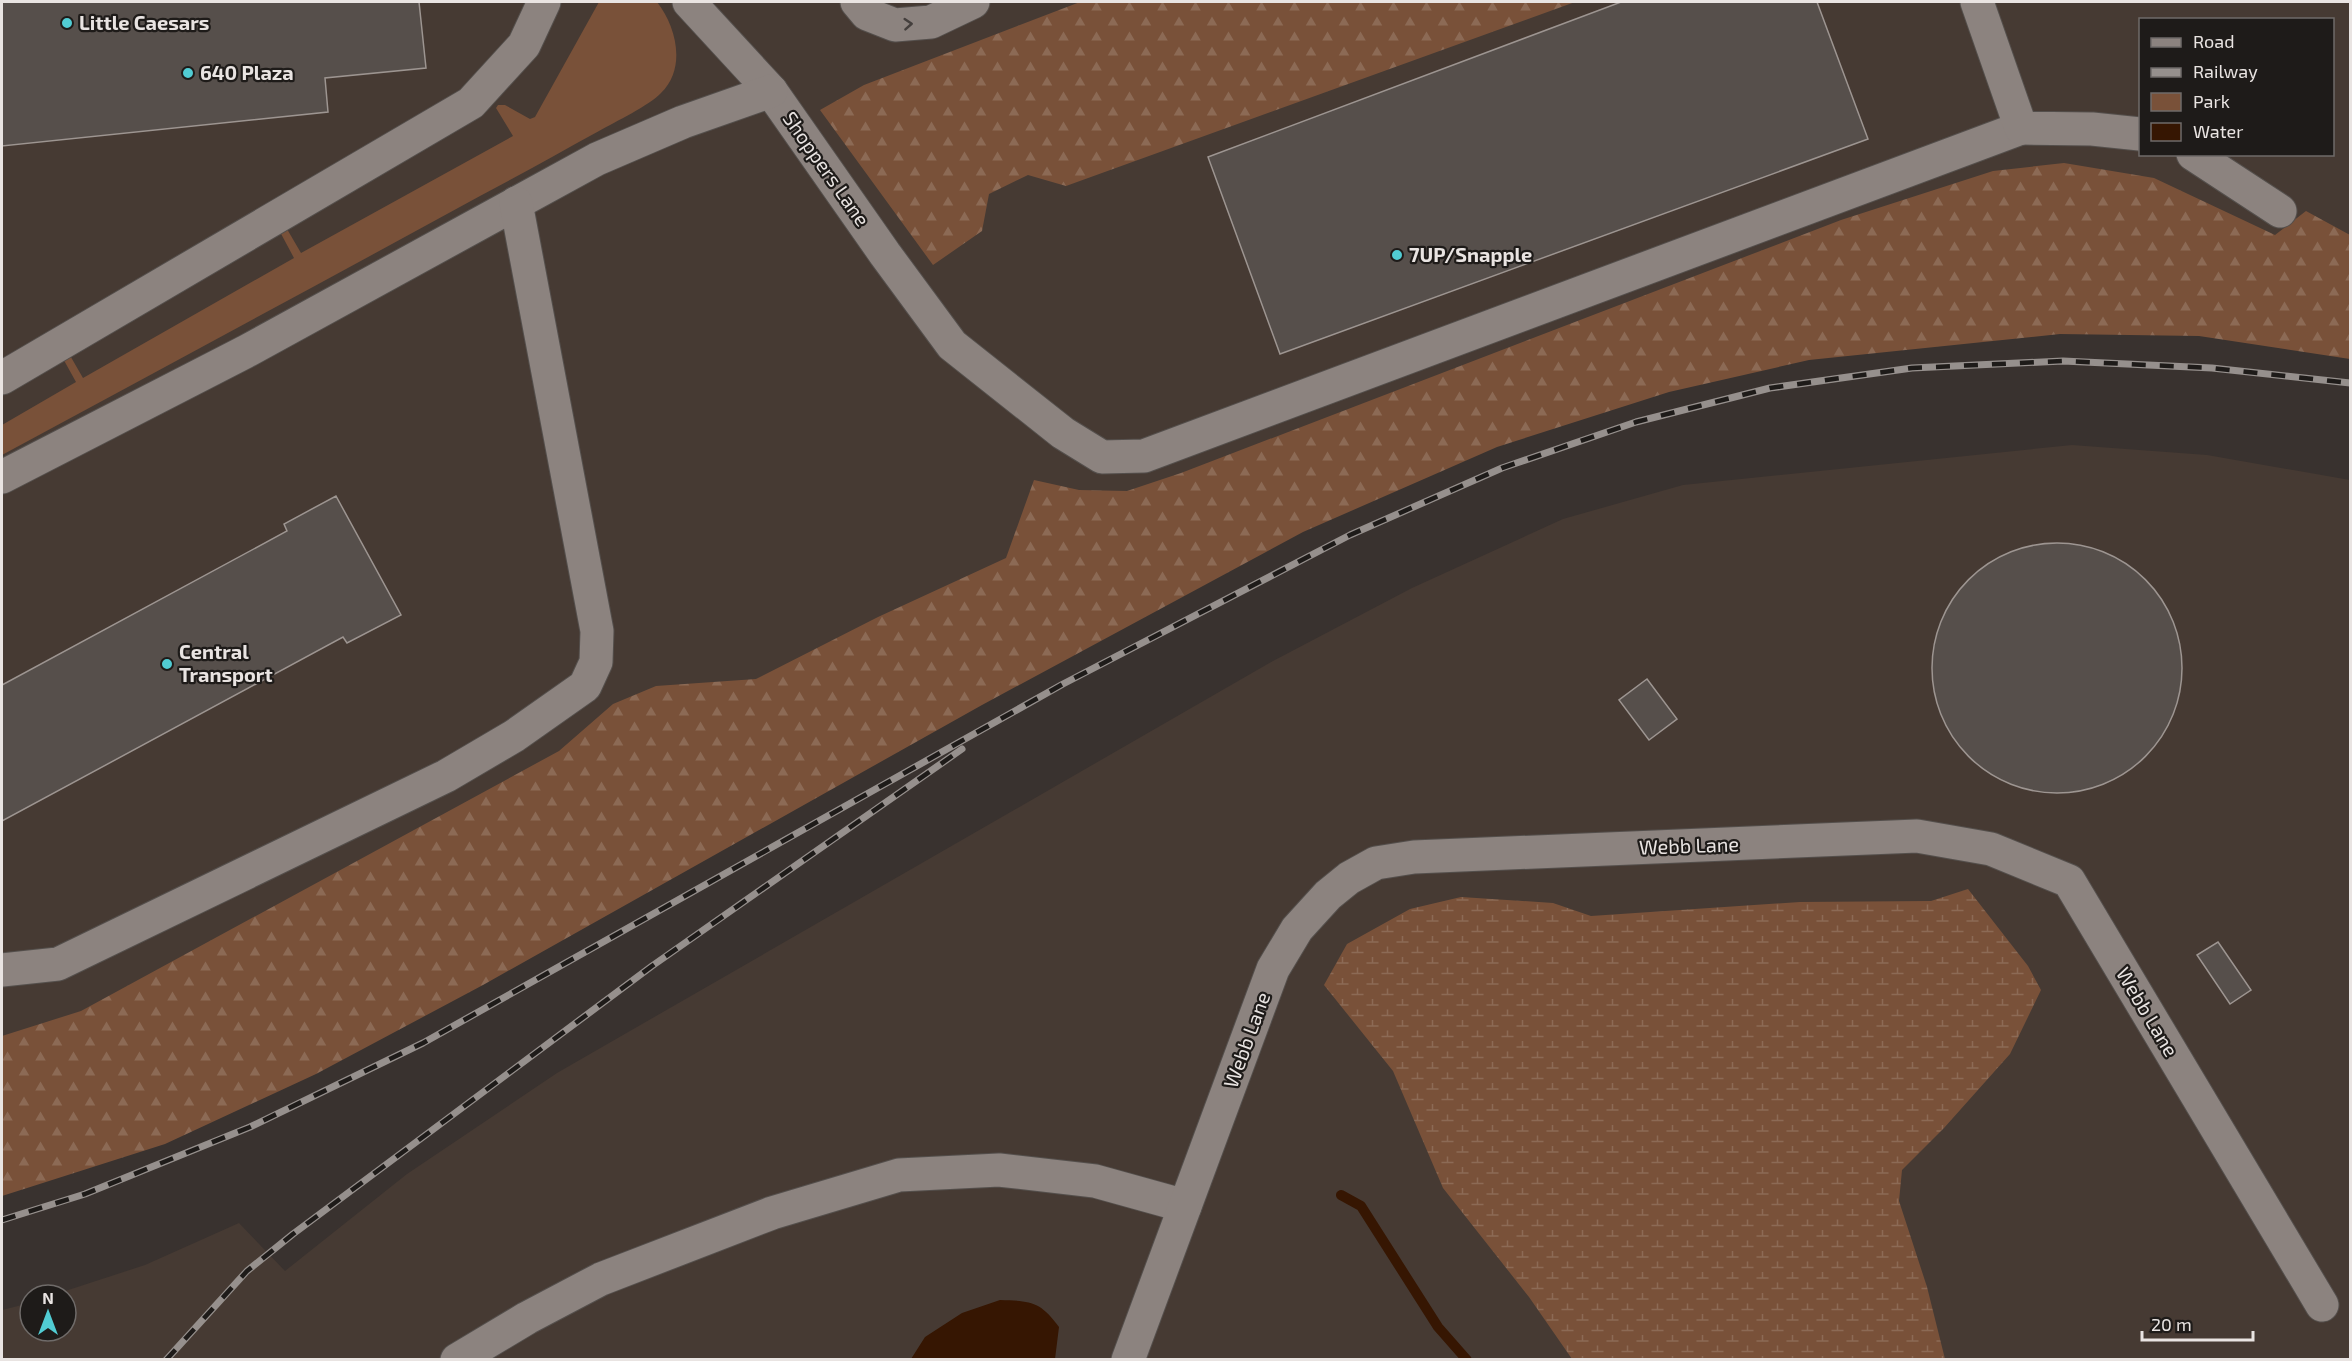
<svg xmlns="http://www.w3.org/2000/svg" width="2352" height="1361" font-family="'Exo 2',sans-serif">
	<defs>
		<pattern id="forest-firs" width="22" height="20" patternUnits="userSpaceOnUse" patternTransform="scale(1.5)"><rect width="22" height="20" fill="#795139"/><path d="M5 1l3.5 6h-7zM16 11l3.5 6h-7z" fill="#8c6a55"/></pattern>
		<pattern id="wetland-marsh" width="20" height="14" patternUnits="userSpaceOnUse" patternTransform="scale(1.5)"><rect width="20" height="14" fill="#795139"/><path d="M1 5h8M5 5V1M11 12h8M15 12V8" fill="none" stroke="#8c6a55"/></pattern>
	</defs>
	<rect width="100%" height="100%" fill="#39322f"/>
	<g fill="#463a33" fill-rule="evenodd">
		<path d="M2,2H2350V352L2218,324L1980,313L1549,403L2,1180ZM2140,20H2332V154H2140Z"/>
		<path d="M2072,445L2207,455L2350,480V1359L2,1360V1310L30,1303V1331H66V1295H53L145,1265L239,1223L285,1271L407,1174L557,1073L1273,661L1412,588L1563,519L1683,485Z"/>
	</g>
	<path fill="#795139" d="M599,2H657C676,26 687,68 661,93C650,105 615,122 599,131C559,153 520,175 480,196C321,283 161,369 2,455V425L76,382L61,355L68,352L83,378L294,258L279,230L287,229L301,253L513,136L496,108L498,105H505L530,119L535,117Z"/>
	<g fill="url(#forest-firs)">
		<path d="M1080,2H1575L1066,186L1028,175L989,194L982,231L933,265L820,110L864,85Z"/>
		<path d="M2064,163L2154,178L2275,235L2306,211L2350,235V359L2199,336L2060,334L1809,360L1669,392L1497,447L1303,532L982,705L483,985L316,1074L165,1144L2,1196V1036L81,1011L559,751L613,704L656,686L756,679L878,617L1006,558L1034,480L1079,490L1127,491L1181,473L1841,220L1993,171Z"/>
	</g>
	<path fill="url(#wetland-marsh)" d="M1968,889L2028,966L2041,990L2010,1054L1944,1128L1902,1170L1899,1201L1927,1287L1945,1359H1572L1529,1297L1443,1188L1393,1071L1324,985L1347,944L1410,909L1461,897L1553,903L1591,916L1800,902L1931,901Z"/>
	<path fill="#361602" d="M1000,1300C1031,1301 1040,1301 1059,1327L1055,1359H911L925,1337L962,1313Z"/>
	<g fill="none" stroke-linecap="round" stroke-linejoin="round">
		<path stroke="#361602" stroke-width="10" d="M1341,1195L1361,1206L1438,1327L1467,1360"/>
	</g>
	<g fill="#564f4b" stroke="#9d9591" stroke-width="1.5">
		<path d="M2,2H419L426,68L325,78L328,112L2,146Z"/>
		<path d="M1621,2H1817L1868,139L1280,354L1208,157Z"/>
		<path d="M336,496L401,615L347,643L343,637L2,821V685L287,531L284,524Z"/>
		<circle cx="2057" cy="668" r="125"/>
		<path d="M1647,679L1677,719L1649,740L1619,700Z"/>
		<path d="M2218,942L2251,990L2230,1004L2197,955Z"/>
	</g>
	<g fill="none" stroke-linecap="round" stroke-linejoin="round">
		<defs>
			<g id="minor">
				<path d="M689,2L771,91L885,254L952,345L1063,433L1102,457L1144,456L2021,128"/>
				<path d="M857,2L867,14L895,25L931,22L973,2"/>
				<path d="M1977,2L2021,128L2092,129L2140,134"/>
				<path d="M2193,154L2280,211"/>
				<path d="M2,378L471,103L524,45L544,2"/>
				<path d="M2,477L245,352L597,159L683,122L771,91"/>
				<path d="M2,970L58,964L446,776L514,736L585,686L596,662L597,631L516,203"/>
				<path d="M457,1360L527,1318L601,1279L772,1213L899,1175L999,1170L1095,1181L1185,1206"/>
				<path d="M1128,1360L1273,969L1297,929L1328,895L1349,878L1376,863L1414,857L1917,836L1991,849L2069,881L2322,1305"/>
			</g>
		</defs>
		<use href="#minor" stroke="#544f4c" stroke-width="35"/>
		<use href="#minor" stroke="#8c837f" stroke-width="33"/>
		<defs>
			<g id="rail">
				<path d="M2,1220L85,1194L250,1127L423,1043L1063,684L1350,535L1502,468L1636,422L1770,388L1912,368L2063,361L2212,368L2350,383"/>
				<path d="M166,1360L247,1271L293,1234L652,966L962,749"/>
			</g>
		</defs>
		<use href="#rail" stroke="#96908d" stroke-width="7"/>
		<use href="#rail" stroke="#1e1b19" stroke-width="4.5" stroke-dasharray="14" stroke-linecap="butt"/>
	</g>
	<defs><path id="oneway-chevron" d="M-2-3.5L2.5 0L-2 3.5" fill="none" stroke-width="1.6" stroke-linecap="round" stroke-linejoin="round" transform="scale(1.5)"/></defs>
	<use stroke="#443f3d" href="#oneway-chevron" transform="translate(908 24) rotate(-4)"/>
	<g fill="#51ccd3" stroke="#1e1b19" stroke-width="2">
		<circle cx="67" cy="23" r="6"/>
		<circle cx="188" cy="73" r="6"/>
		<circle cx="1397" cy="255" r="6"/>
		<circle cx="167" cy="664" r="6"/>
	</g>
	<g text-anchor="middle" stroke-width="4.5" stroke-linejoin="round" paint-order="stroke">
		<g font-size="20" font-weight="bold" fill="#e9e4e2" stroke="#1e1b19" text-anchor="start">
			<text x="79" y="30">Little Caesars</text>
			<text x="200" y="80">640 Plaza</text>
			<text x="1409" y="262">7UP/Snapple</text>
			<text x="179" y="659">Central<tspan x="179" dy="23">Transport</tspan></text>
		</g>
		<g font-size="20" fill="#e9e4e2" stroke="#1e1b19">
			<text transform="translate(826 169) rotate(55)" y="7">Shoppers Lane</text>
			<text transform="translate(1689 846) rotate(-2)" y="7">Webb Lane</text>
			<text transform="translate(2147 1012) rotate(59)" y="7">Webb Lane</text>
			<text transform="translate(1247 1040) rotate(-70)" y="7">Webb Lane</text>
		</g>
	</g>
	<rect width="2352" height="1361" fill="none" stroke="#e9e4e2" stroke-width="6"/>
	<rect x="2139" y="18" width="195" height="138" fill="#1e1b19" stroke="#6f6b69" stroke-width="1.5"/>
	<rect x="2151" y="38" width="30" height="9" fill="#8c837f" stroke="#6f6b69" stroke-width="1.5"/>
	<text x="2193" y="48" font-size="18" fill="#e9e4e2">Road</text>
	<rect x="2151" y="68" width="30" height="9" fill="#96908d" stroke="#6f6b69" stroke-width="1.5"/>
	<text x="2193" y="78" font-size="18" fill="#e9e4e2">Railway</text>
	<rect x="2151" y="93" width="30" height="18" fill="#795139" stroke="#6f6b69" stroke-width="1.5"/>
	<text x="2193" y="108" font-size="18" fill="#e9e4e2">Park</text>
	<rect x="2151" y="123" width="30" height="18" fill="#361602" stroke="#6f6b69" stroke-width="1.5"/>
	<text x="2193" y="138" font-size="18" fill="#e9e4e2">Water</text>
	<g transform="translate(48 1313)"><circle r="28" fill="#1e1b19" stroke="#6f6b69" stroke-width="1.5"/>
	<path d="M0-4.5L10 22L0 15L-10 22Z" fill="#51ccd3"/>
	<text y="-9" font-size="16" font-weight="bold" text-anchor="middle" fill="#e9e4e2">N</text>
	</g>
	<path d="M2142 1331v9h111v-9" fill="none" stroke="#e9e4e2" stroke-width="3"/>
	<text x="2151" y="1331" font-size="18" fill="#e9e4e2" stroke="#1e1b19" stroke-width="4.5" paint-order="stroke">20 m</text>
</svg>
